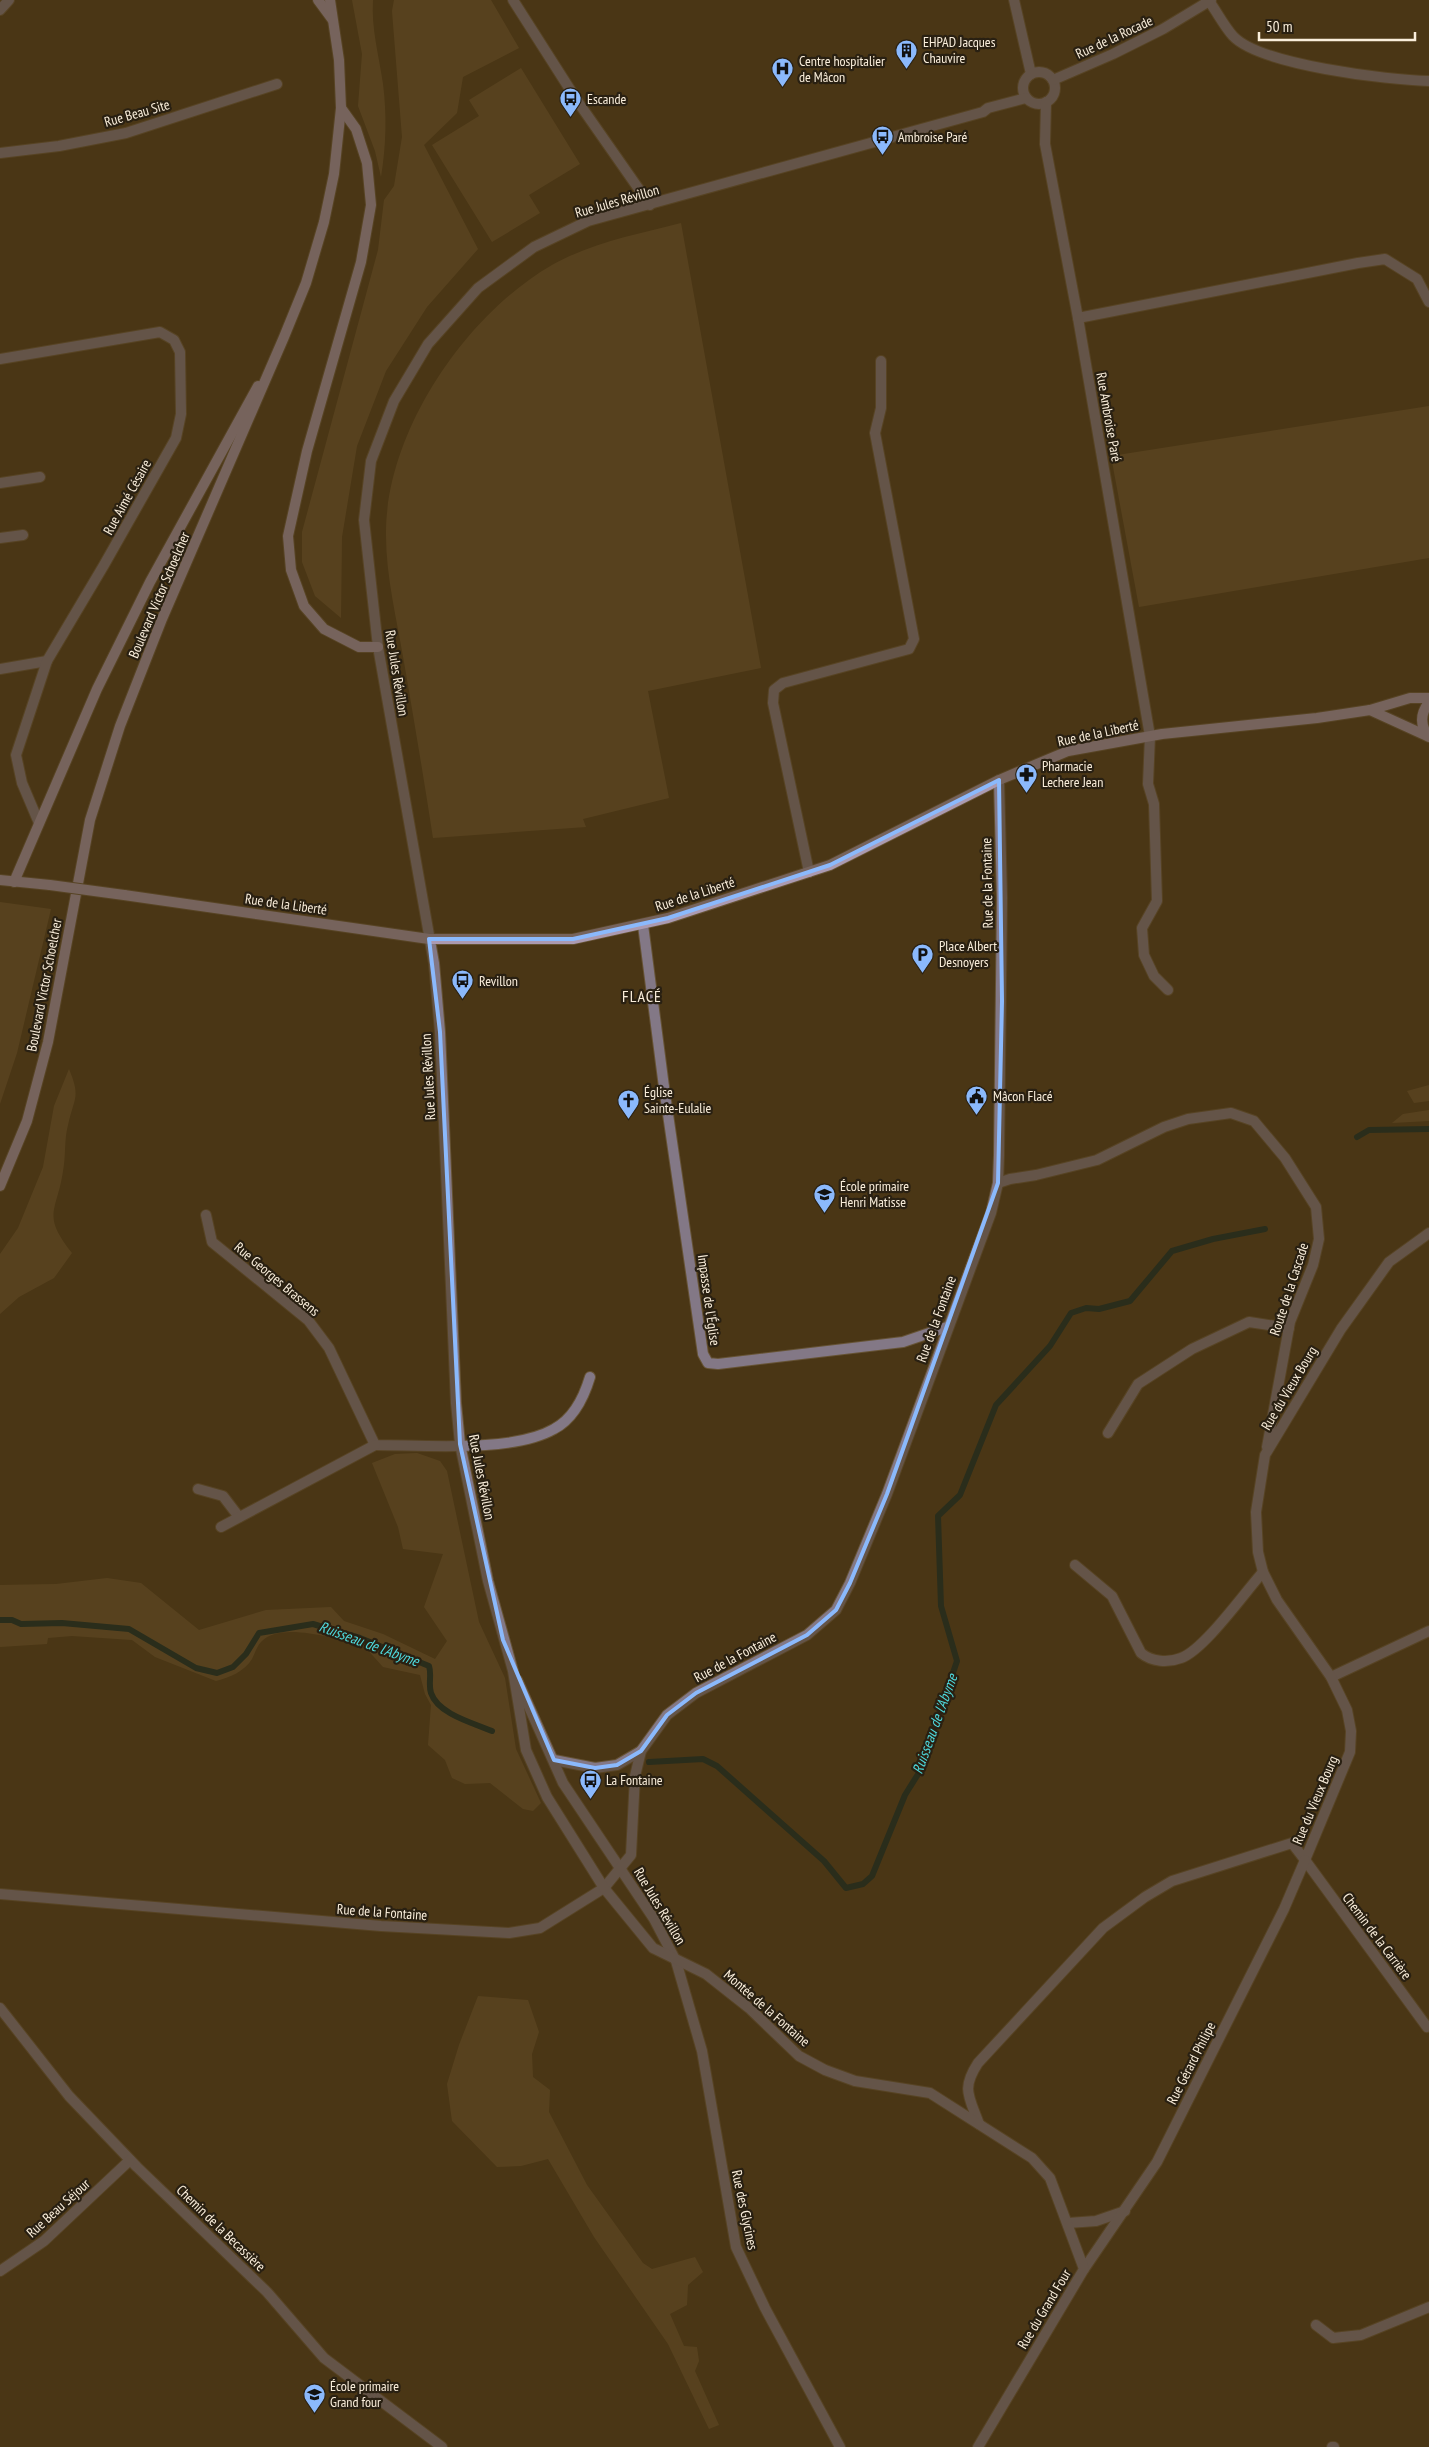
<svg xmlns="http://www.w3.org/2000/svg" width="1429" height="2447" font-family="'PT Sans Narrow',sans-serif">
	<rect width="100%" height="100%" fill="#4a3615"/>
	<g fill="#674f29">
		<path d="M352,0H373C371,28 379,56 383,84C387,116 386,146 381,177L375,151L358,106L362,54Z"/>
		<path d="M394,0H491L519,48L463,77L457,113L424,145L478,249L427,307L386,371L357,446L342,537L341,618L315,596L302,562V532L378,250L384,200L394,186L402,137L392,11Z"/>
		<path d="M521,68L580,164L529,195L540,213L492,242L432,145L479,116L469,100Z"/>
		<path d="M681,223L761,668L648,691L669,798L583,819L586,827L433,838C424,779 414,720 404,662C397,620 386,577 386,535C385,433 465,315 552,265C591,243 638,234 681,223Z"/>
		<path d="M1429,406V558L1139,607L1111,456Z"/>
		<path d="M0,902L51,909L17,1053L0,1104Z"/>
		<path d="M69,1069C81,1098 74,1097 68,1125C64,1139 66,1156 63,1171C57,1212 41,1214 72,1253L54,1278L19,1297L0,1314V1254L18,1228L43,1167L54,1106Z"/>
		<path d="M1429,1085V1101L1414,1103L1407,1091Z"/>
		<path d="M1429,1110V1121L1392,1123L1403,1114Z"/>
		<path d="M417,1453L440,1461L447,1471L479,1622L505,1678L516,1749L541,1803L533,1811L523,1809L490,1783L465,1784L452,1778L445,1760L428,1745L431,1705L425,1694L420,1675L383,1667L365,1647L359,1645C336,1639 280,1621 261,1642C257,1646 255,1653 252,1659C244,1672 230,1677 216,1681L155,1657L132,1640L72,1636L48,1638L47,1644L0,1647V1585L56,1584L107,1578L141,1583L199,1630L266,1610L331,1607L344,1621L383,1634L435,1659L447,1641L424,1607L443,1554L403,1549L398,1527L372,1463L395,1454Z"/>
		<path d="M478,1996L528,2000L539,2032L532,2054L533,2077L550,2090L549,2112L587,2185L643,2263L652,2269L695,2257L703,2272L688,2285L687,2305L670,2314L684,2346L697,2347L699,2361L695,2371L719,2425L709,2429L668,2344L594,2237L548,2159L521,2166L497,2167L452,2121L447,2084L459,2045Z"/>
	</g>
	<g fill="none" stroke-linecap="round" stroke-linejoin="round">
		<g stroke="#042222" stroke-width="6">
			<path d="M1357,1137L1369,1130L1429,1129"/>
			<path d="M0,1620H12L21,1624L62,1623L129,1629L196,1668L217,1673L233,1667L246,1654L259,1633L313,1624L360,1638L429,1666C432,1675 428,1684 431,1693C438,1714 473,1723 492,1731"/>
			<path d="M649,1762L703,1759L717,1766L824,1861L846,1888L863,1884L872,1876L905,1795L920,1771L957,1661L941,1606L938,1516L960,1495L996,1405L1050,1346L1071,1313L1086,1308L1099,1309L1130,1301L1172,1251L1213,1239L1265,1229"/>
		</g>
		<defs>
			<g id="lane">
				<path d="M1078,318L1358,263L1385,259L1417,279L1429,302"/>
				<path d="M0,483L40,477"/>
				<path d="M0,538L23,535"/>
				<path d="M0,669L47,661"/>
				<path d="M1150,736L1148,784L1154,804L1157,901L1142,928L1144,955L1154,976L1168,990"/>
				<path d="M809,872L773,703L774,690L783,683L909,649L914,639L875,433L881,408V361"/>
				<path d="M643,925L664,1087"/>
				<path d="M198,1489L223,1496L239,1517"/>
				<path d="M1331,1677L1429,1631"/>
			</g>
			<g id="street">
				<path d="M513,0L578,102L650,205"/>
				<path d="M1014,0L1031,74"/>
				<path d="M1209,1C1217,12 1224,26 1233,36C1260,65 1388,80 1429,81"/>
				<path d="M0,10L9,0"/>
				<circle cx="1039" cy="88" r="16"/>
				<path d="M1053,80L1113,54L1163,29L1211,0"/>
				<path d="M1046,102L1045,144L1078,318L1150,736"/>
				<path d="M0,153L59,146L126,133L277,84"/>
				<path d="M0,359L160,332L174,340L180,352L181,414L176,438L104,565L47,661L16,755L22,783L39,823"/>
				<path d="M664,1087L703,1354L708,1363L718,1364L903,1342L947,1327"/>
				<path d="M998,1183L1010,1179L1036,1175L1097,1160L1164,1127L1188,1119L1231,1113L1254,1121L1285,1158L1316,1207L1319,1239L1313,1265L1290,1322L1267,1447"/>
				<path d="M206,1215L212,1242L308,1320L329,1348L375,1445C424,1445 512,1453 554,1429C573,1419 584,1397 590,1377"/>
				<path d="M1108,1433L1138,1384L1192,1349L1249,1322L1289,1328"/>
				<path d="M221,1527L375,1445"/>
				<path d="M1075,1565L1112,1596L1141,1653C1152,1662 1168,1663 1181,1658C1204,1650 1245,1592 1263,1572"/>
				<path d="M517,1680L563,1783L654,1919L676,1961L702,2051L736,2247L765,2308L840,2447"/>
				<path d="M554,1760L595,1768L617,1765L641,1751"/>
				<path d="M1305,1860L1427,2027L1429,2026"/>
				<path d="M0,1894L381,1926L509,1933L540,1928L604,1888L631,1855L635,1776L641,1751L667,1715L696,1693L807,1635L836,1610L850,1583L887,1494L991,1213L998,1183L999,1155L1002,898L999,780"/>
				<path d="M0,2008L69,2096L137,2167L267,2292L324,2358L442,2447"/>
				<path d="M979,2124C969,2096 961,2089 978,2063L1103,1928L1145,1897L1172,1881L1292,1843L1305,1860L1350,1752L1351,1731L1347,1710L1331,1677L1277,1600L1263,1572L1258,1552L1256,1512L1265,1455L1341,1329L1389,1262L1429,1233"/>
				<path d="M1068,2223L1096,2221L1125,2211"/>
				<path d="M1084,2269L1157,2162L1284,1909L1305,1860"/>
				<path d="M0,2271L44,2241L130,2160"/>
				<path d="M1316,2325L1333,2338L1361,2335L1429,2307"/>
				<path d="M978,2447L1084,2269L1050,2178L1032,2158L930,2093L855,2081L825,2070L799,2056L749,2008L706,1974L653,1948L604,1888L547,1797L526,1750L513,1671L488,1581L460,1444L456,1403L440,1032L434,963L378,647L364,520L371,461L394,401L428,344L478,288L534,247L588,221L983,112L988,108L1026,98"/>
				<path d="M1332,2447H1334"/>
			</g>
			<g id="secondary">
				<path d="M318,0L332,19"/>
				<path d="M341,108L356,129L367,163L371,205L361,262L307,451L288,536L291,570L304,606L324,629L359,647H378"/>
				<path d="M1370,710L1427,736"/>
				<path d="M1429,737C1420,726 1420,714 1429,702"/>
				<path d="M0,880L50,885"/>
				<path d="M14,882L97,689L150,582L258,386"/>
				<path d="M124,895L429,939H573L668,918L830,865L999,780L1068,751L1162,734L1317,718L1370,710L1410,698H1429"/>
				<path d="M0,1186L27,1121L48,1042L90,820L120,726L162,619L284,337L306,283L324,222L334,174L341,108L339,60L330,0"/>
			</g>
		</defs>
		<use href="#lane" stroke="#665335" stroke-width="12"/>
		<use href="#street" stroke="#665335" stroke-width="12"/>
		<use href="#secondary" stroke="#665335" stroke-width="12"/>
		<use href="#lane" stroke="#837886" stroke-width="10"/>
		<use href="#street" stroke="#837886" stroke-width="10"/>
		<use href="#secondary" stroke="#ab9ab1" stroke-width="10"/>
		<defs>
			<path id="secondary-bridge" d="M50,885L124,895"/>
		</defs>
		<use href="#secondary-bridge" stroke="#665335" stroke-width="12" stroke-linecap="butt"/>
		<use href="#secondary-bridge" stroke="#ab9ab1" stroke-width="10"/>
	</g>
	<path d="M0 0H1429V2447H0ZM999,780L1002,1001L998,1183L887,1494L850,1583L836,1610L807,1635L696,1693L667,1715L641,1751L617,1765L595,1768L554,1760L503,1640L460,1444L440,1032L429,939H573L668,918L830,865Z" fill="#4a3615" fill-opacity=".55" fill-rule="evenodd"/>
	<path fill="none" stroke="#8bb9fc" stroke-width="4" stroke-linejoin="round" d="M999,780L1002,1001L998,1183L887,1494L850,1583L836,1610L807,1635L696,1693L667,1715L641,1751L617,1765L595,1768L554,1760L503,1640L460,1444L440,1032L429,939H573L668,918L830,865Z"/>
	<defs>
		<symbol id="building-pin" viewBox="-11 -11 22 30"><path d="M0 17L-7.5 6A9.5 9.5 0 1 1 7.5 6Z" fill="#8bb9fc" stroke="#292012"/><path d="M-4-6H4V6H1V3H-1V6H-4ZM-2.5-4.3h1.7v1.8h-1.7ZM.8-4.3h1.7v1.8H.8ZM-2.5-1h1.7V.8h-1.7ZM.8-1h1.7V.8H.8Z" fill="#111"/></symbol>
		<symbol id="hospital-pin" viewBox="-11 -11 22 30"><path d="M0 17L-7.5 6A9.5 9.5 0 1 1 7.5 6Z" fill="#8bb9fc" stroke="#292012"/><path d="M-5-5h3v3.5h4V-5h3V5h-3V1.5h-4V5h-3Z" fill="#111"/></symbol>
		<symbol id="bus-pin" viewBox="-11 -11 22 30"><path d="M0 17L-7.5 6A9.5 9.5 0 1 1 7.5 6Z" fill="#8bb9fc" stroke="#292012"/><path d="M-5-6H5V4H4V6H2V4H-2V6H-4V4H-5ZM-3.5-4V0h7V-4ZM-3.5 1.2v1.5H-2V1.2ZM2 1.2v1.5H3.5V1.2Z" fill="#111"/></symbol>
		<symbol id="pharmacy-pin" viewBox="-11 -11 22 30"><path d="M0 17L-7.5 6A9.5 9.5 0 1 1 7.5 6Z" fill="#8bb9fc" stroke="#292012"/><path d="M-2-6h4v4h4v4h-4v4h-4v-4h-4v-4h4Z" fill="#111"/></symbol>
		<symbol id="parking-pin" viewBox="-11 -11 22 30"><path d="M0 17L-7.5 6A9.5 9.5 0 1 1 7.5 6Z" fill="#8bb9fc" stroke="#292012"/><path d="M-3.5-5.5H1a3.5 3.5 0 0 1 0 7H-1V5.5H-3.5ZM-1-3.4V-.6H.8a1.4 1.4 0 0 0 0-2.8Z" fill="#111"/></symbol>
		<symbol id="civic-pin" viewBox="-11 -11 22 30"><path d="M0 17L-7.5 6A9.5 9.5 0 1 1 7.5 6Z" fill="#8bb9fc" stroke="#292012"/><path d="M-.6-6.5H3V-4.5H.6V-3L4-1V1h2V6H-6V1h2V-1L-.6-3ZM-1.2 2.5V6h2.4V2.5Z" fill="#111"/></symbol>
		<symbol id="church-pin" viewBox="-11 -11 22 30"><path d="M0 17L-7.5 6A9.5 9.5 0 1 1 7.5 6Z" fill="#8bb9fc" stroke="#292012"/><path d="M-1.2-6h2.4v3.5h3.3v2.4h-3.3V6h-2.4V-.1h-3.3v-2.4h3.3Z" fill="#111"/></symbol>
		<symbol id="school-pin" viewBox="-11 -11 22 30"><path d="M0 17L-7.5 6A9.5 9.5 0 1 1 7.5 6Z" fill="#8bb9fc" stroke="#292012"/><path d="M0-5L7-2L0 1L-7-2ZM-4 1L0 2.5L4 1V4Q0 6-4 4Z" fill="#111"/></symbol>
	</defs>
	<g fill-rule="evenodd">
		<use href="#building-pin" x="894" y="38" width="25" height="34"/>
		<use href="#hospital-pin" x="770" y="56" width="25" height="34"/>
		<use href="#bus-pin" x="558" y="86" width="25" height="34"/>
		<use href="#bus-pin" x="870" y="124" width="25" height="34"/>
		<use href="#pharmacy-pin" x="1014" y="762" width="25" height="34"/>
		<use href="#parking-pin" x="910" y="942" width="25" height="34"/>
		<use href="#bus-pin" x="450" y="968" width="25" height="34"/>
		<use href="#civic-pin" x="964" y="1084" width="25" height="34"/>
		<use href="#church-pin" x="616" y="1088" width="25" height="34"/>
		<use href="#school-pin" x="812" y="1182" width="25" height="34"/>
		<use href="#bus-pin" x="578" y="1768" width="25" height="34"/>
		<use href="#school-pin" x="302" y="2382" width="25" height="34"/>
	</g>
	<g text-anchor="middle" stroke-width="4.5" stroke-linejoin="round" paint-order="stroke">
		<g font-size="14" fill="#faeedb" stroke="#292012">
			<text transform="translate(1114 37) rotate(-25)" y="5">Rue de la Rocade</text>
			<text transform="translate(137 113) rotate(-16)" y="5">Rue Beau Site</text>
			<text transform="translate(617 201) rotate(-16)" y="5">Rue Jules Révillon</text>
			<text transform="translate(1109 417) rotate(80)" y="5">Rue Ambroise Paré</text>
			<text transform="translate(127 497) rotate(-61)" y="5">Rue Aimé Césaire</text>
			<text transform="translate(159 595) rotate(-67)" y="5">Boulevard Victor Schoelcher</text>
			<text transform="translate(397 673) rotate(81)" y="5">Rue Jules Révillon</text>
			<text transform="translate(1098 733) rotate(-12)" y="5">Rue de la Liberté</text>
			<text transform="translate(987 883) rotate(-91)" y="5">Rue de la Fontaine</text>
			<text transform="translate(695 894) rotate(-18)" y="5">Rue de la Liberté</text>
			<text transform="translate(286 904) rotate(8)" y="5">Rue de la Liberté</text>
			<text transform="translate(44 985) rotate(-79)" y="5">Boulevard Victor Schoelcher</text>
			<text transform="translate(428 1077) rotate(-93)" y="5">Rue Jules Révillon</text>
			<text transform="translate(277 1279) rotate(40)" y="5">Rue Georges Brassens</text>
			<text transform="translate(1289 1289) rotate(-72)" y="5">Route de la Cascade</text>
			<text transform="translate(709 1300) rotate(82)" y="5">Impasse de l'Église</text>
			<text transform="translate(936 1319) rotate(-70)" y="5">Rue de la Fontaine</text>
			<text transform="translate(1289 1388) rotate(-59)" y="5">Rue du Vieux Bourg</text>
			<text transform="translate(482 1477) rotate(79)" y="5">Rue Jules Révillon</text>
			<text transform="translate(735 1657) rotate(-28)" y="5">Rue de la Fontaine</text>
			<text transform="translate(1315 1800) rotate(-67)" y="5">Rue du Vieux Bourg</text>
			<text transform="translate(660 1906) rotate(59)" y="5">Rue Jules Révillon</text>
			<text transform="translate(382 1912) rotate(4)" y="5">Rue de la Fontaine</text>
			<text transform="translate(1377 1936) rotate(53)" y="5">Chemin de la Carrière</text>
			<text transform="translate(767 2008) rotate(41)" y="5">Montée de la Fontaine</text>
			<text transform="translate(1191 2063) rotate(-63)" y="5">Rue Gérard Philipe</text>
			<text transform="translate(58 2208) rotate(-42)" y="5">Rue Beau Séjour</text>
			<text transform="translate(745 2210) rotate(78)" y="5">Rue des Glycines</text>
			<text transform="translate(221 2228) rotate(44)" y="5">Chemin de la Becassière</text>
			<text transform="translate(1044 2309) rotate(-59)" y="5">Rue du Grand Four</text>
		</g>
		<g font-size="14" fill="#faeedb" stroke="#292012" text-anchor="start">
			<text x="923" y="47">EHPAD Jacques<tspan x="923" dy="16">Chauvire</tspan></text>
			<text x="799" y="66">Centre hospitalier<tspan x="799" dy="16">de Mâcon</tspan></text>
			<text x="587" y="104">Escande</text>
			<text x="898" y="142">Ambroise Paré</text>
			<text x="1042" y="771">Pharmacie<tspan x="1042" dy="16">Lechere Jean</tspan></text>
			<text x="939" y="951">Place Albert<tspan x="939" dy="16">Desnoyers</tspan></text>
			<text x="479" y="986">Revillon</text>
			<text x="644" y="1097">Église<tspan x="644" dy="16">Sainte-Eulalie</tspan></text>
			<text x="993" y="1101">Mâcon Flacé</text>
			<text x="840" y="1191">École primaire<tspan x="840" dy="16">Henri Matisse</tspan></text>
			<text x="606" y="1785">La Fontaine</text>
			<text x="330" y="2391">École primaire<tspan x="330" dy="16">Grand four</tspan></text>
		</g>
		<g font-size="15" font-style="italic" fill="#4ed8dc" stroke="#292012">
			<text transform="translate(369 1644) rotate(20)" y="5">Ruisseau de l'Abyme</text>
			<text transform="translate(935 1724) rotate(-70)" y="5">Ruisseau de l'Abyme</text>
		</g>
		<g font-size="16" letter-spacing="1" fill="#faeedb" stroke="#292012">
			<text x="642" y="1002">FLACÉ</text>
		</g>
	</g>
	<path d="M1259 32v8h156v-8" fill="none" stroke="#faeedb" stroke-width="2.5"/>
	<text x="1266" y="32" font-size="15" fill="#faeedb" stroke="#292012" stroke-width="4" paint-order="stroke">50 m</text>
</svg>
